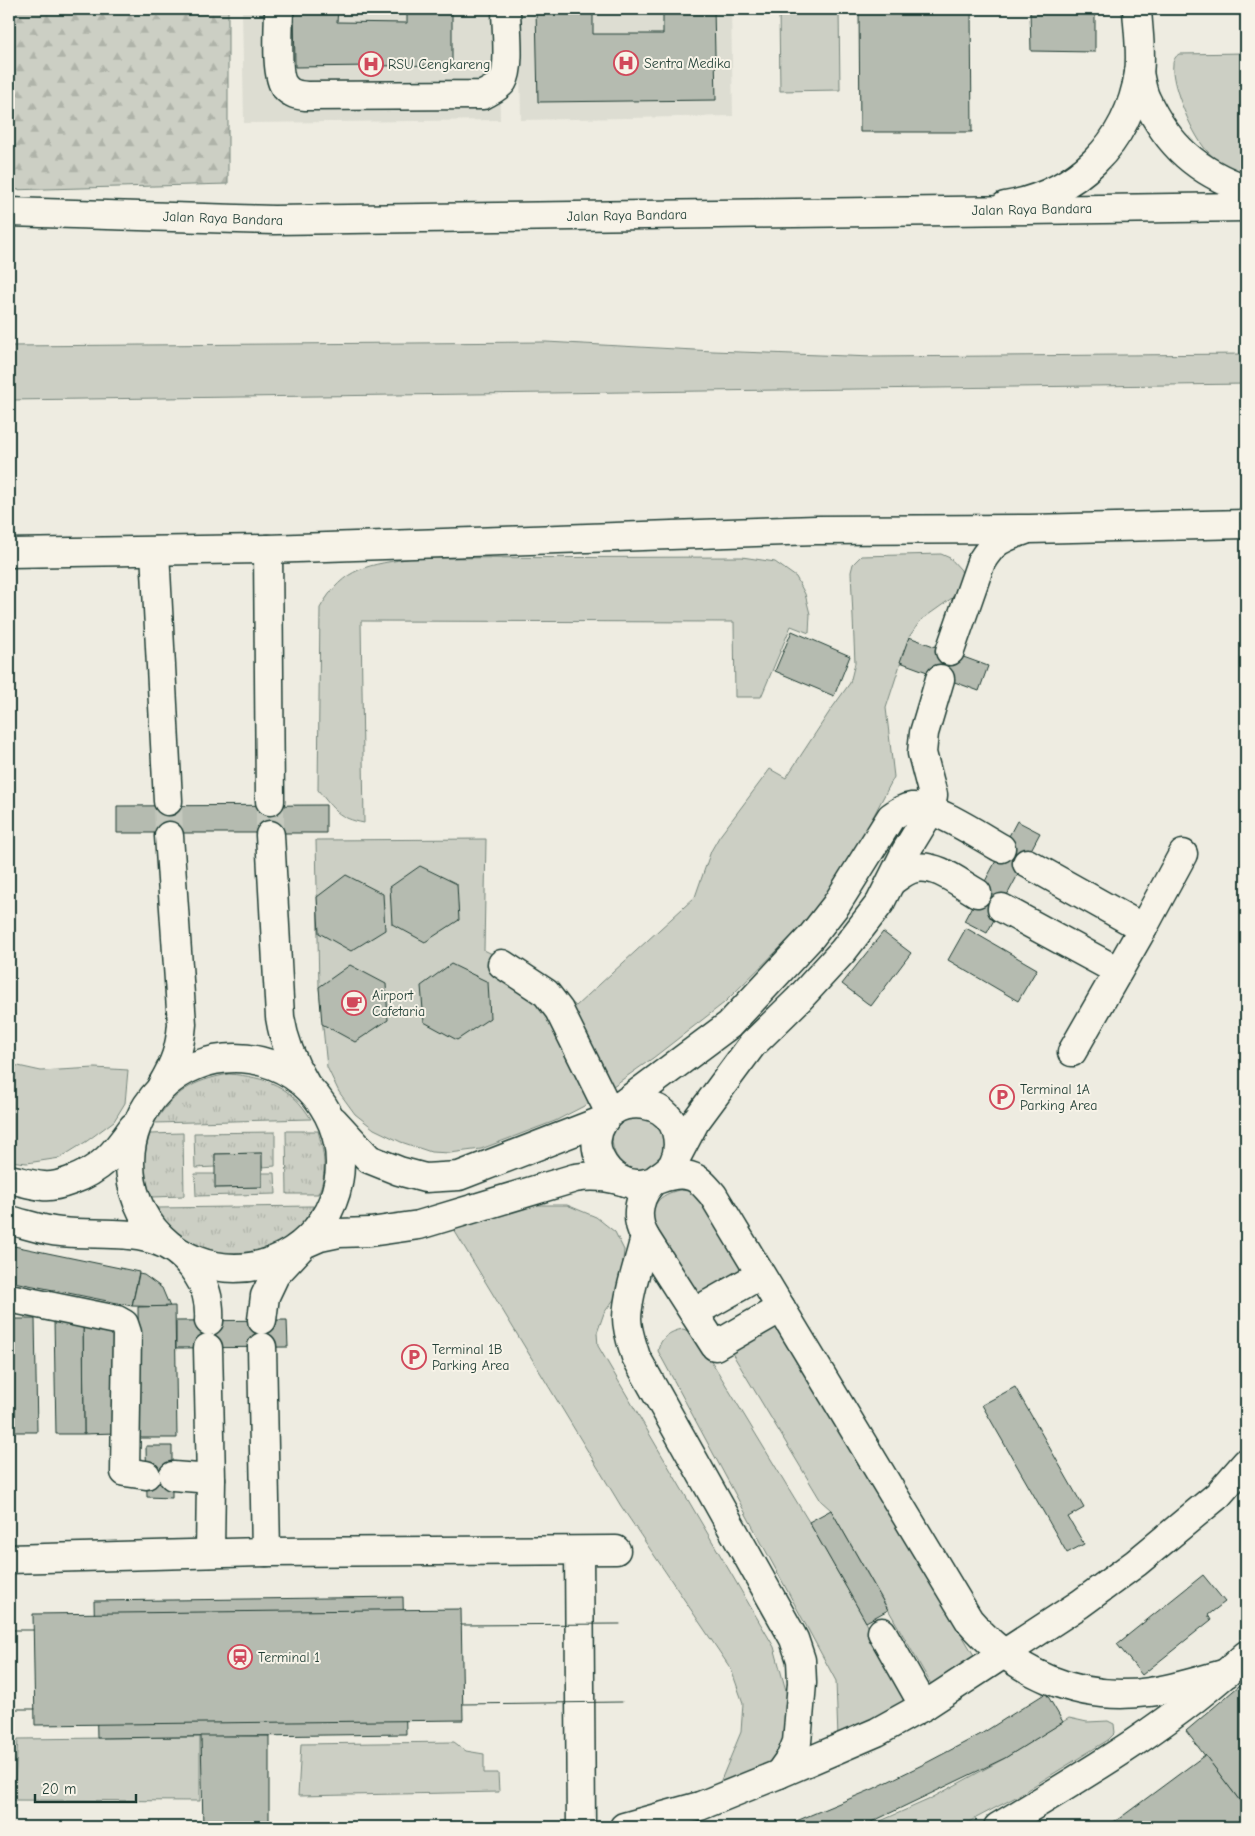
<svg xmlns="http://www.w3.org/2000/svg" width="1255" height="1836" font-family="'Comic Neue',sans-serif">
	<defs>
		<pattern id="forest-firs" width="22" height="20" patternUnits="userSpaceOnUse" patternTransform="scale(1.25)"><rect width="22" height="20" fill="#cccfc4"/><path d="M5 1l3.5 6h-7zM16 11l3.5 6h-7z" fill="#afb3a9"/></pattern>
		<pattern id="park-tufts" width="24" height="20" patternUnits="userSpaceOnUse" patternTransform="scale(1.25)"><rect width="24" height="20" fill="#cccfc4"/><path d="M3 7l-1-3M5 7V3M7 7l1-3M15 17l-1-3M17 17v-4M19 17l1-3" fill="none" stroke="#afb3a9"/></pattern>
	</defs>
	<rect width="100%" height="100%" fill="#eeece1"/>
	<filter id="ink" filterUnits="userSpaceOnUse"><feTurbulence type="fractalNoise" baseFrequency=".02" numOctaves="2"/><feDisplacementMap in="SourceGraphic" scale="10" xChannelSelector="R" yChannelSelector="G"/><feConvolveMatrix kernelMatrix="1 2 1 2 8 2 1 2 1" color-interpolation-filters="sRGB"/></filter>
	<g filter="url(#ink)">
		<g fill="#ddddd2">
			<path d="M242,9H498L500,120L244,123Z"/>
			<path d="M519,9H731L733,116L521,120Z"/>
		</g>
		<g fill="#cccfc4" stroke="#76867c">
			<path d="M779,9H839L840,90L780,91Z"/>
			<path d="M1246,53V174C1233,170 1219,163 1209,153C1194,139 1170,84 1173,64C1173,60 1176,56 1179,54Z"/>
			<path d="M546,342L713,351L873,357L1246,354V384L9,400V346Z"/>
			<path d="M941,554L950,558L961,570L962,575L959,590L952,598L921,620L909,637L886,708L894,777L842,876L799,929L724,1003L653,1058L586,1105L555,1121L481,1149L450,1153L431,1152L401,1142L374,1129L355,1114L339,1092L327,1067L319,987L316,840L486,839L484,950L543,979L576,1006L695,897L711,851L719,837L770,769L786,778L830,711L850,683L855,663L851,572L853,564L861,556Z"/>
			<path d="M742,557L775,562L796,577L805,594L810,614L809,633L791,626L761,697H735L734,622L361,621L364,823C338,818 334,810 318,790L320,608C344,566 369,565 413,558Z"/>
			<path d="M9,1064L41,1071L95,1068L128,1070L125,1103L114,1121L87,1141L60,1158L27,1163L9,1161Z"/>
			<path d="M643,1115L663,1129C664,1135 667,1146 665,1152C663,1159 657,1163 652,1166C617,1186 588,1119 643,1115Z"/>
			<path d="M679,1190L690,1191L698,1198L744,1271L700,1296L654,1225C650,1204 659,1195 679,1190Z"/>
			<path d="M536,1205H567L596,1217L615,1232L624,1250L620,1291L604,1313L597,1333L598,1346L774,1647L788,1698L786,1737L777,1763L719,1785L741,1732L743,1703L731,1669L621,1506L451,1225L509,1209Z"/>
			<path d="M777,1324L978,1662L935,1691L831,1510L821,1501L732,1353Z"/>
			<path d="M683,1329L691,1332L704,1349L809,1522L866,1622L905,1703L838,1739L836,1681L658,1351C660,1338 670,1331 683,1329Z"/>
			<path d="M1069,1718L1087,1722L1108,1721L1114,1724L1115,1733L1108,1740L1014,1798L959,1827H867L928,1800L1005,1758Z"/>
			<path d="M200,1737V1801L9,1800V1781H15L18,1739Z"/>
			<path d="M454,1742L466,1751L484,1754V1773H498L499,1792L298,1796L301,1744Z"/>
		</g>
		<path fill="url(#forest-firs)" stroke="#76867c" d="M9,9H228V184L9,190Z"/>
		<g fill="url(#park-tufts)" stroke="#76867c">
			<path d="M229,1074C266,1077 291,1086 311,1119L154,1123C176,1091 191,1081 229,1074Z"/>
			<path d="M318,1131C324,1152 328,1174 318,1194H287L286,1131Z"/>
			<path d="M275,1132V1166L262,1167L261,1153L215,1154V1167L195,1168L194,1133Z"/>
			<path d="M183,1133L184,1196L152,1197C142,1173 142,1159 150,1134Z"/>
			<path d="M261,1173H275L276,1194L196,1196L195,1174H215L216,1188L262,1187Z"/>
			<path d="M313,1206C289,1258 214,1268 174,1229C168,1223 160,1216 157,1208Z"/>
		</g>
		<g fill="#b5bbb0" stroke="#1f3d34">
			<path d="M294,9H338L337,22L407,23V9H452V65L295,67Z"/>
			<path d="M536,9H593V34H663V9H714L716,100L538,102Z"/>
			<path d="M859,9H971L972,132H860Z"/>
			<path d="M1030,9H1095V52L1031,51Z"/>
			<path d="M792,631L850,656L834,696L775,671Z"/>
			<path d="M909,637L988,666L979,691L900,662Z"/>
			<path d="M326,805V833H117V806Z"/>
			<path d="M1017,821L1040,833L987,933L964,921Z"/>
			<path d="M420,866L457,884L459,920L425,942L392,924L390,887Z"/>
			<path d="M346,875L383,894L385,930L351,951L319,933L317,897Z"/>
			<path d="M966,928L1037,969L1018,1001L948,960Z"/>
			<path d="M883,932L911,953L871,1006L842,984Z"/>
			<path d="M451,964L488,982L490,1018L457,1040L424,1022L421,986Z"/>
			<path d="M350,965L386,984L388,1020L355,1042L322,1024L319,987Z"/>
			<path d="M262,1153V1187L215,1188V1154Z"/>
			<path d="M9,1245L139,1272L132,1306L9,1281Z"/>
			<path d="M139,1274L144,1275L162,1288L170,1307L132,1306Z"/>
			<path d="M175,1306L177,1438H139L138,1307Z"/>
			<path d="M9,1319H35L37,1432H10Z"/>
			<path d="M83,1319H113L116,1433L84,1434Z"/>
			<path d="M83,1319L84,1434H56L54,1320Z"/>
			<path d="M287,1320L288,1347L176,1348V1321Z"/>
			<path d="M1015,1387L1084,1508L1068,1517L1084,1544L1067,1553L982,1405Z"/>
			<path d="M146,1446H172V1498L147,1497Z"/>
			<path d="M831,1510L888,1610L866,1622L809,1522Z"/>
			<path d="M1203,1575L1225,1602L1208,1615L1211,1620L1142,1675L1117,1644Z"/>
			<path d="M403,1597L406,1734L97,1738L94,1601Z"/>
			<path d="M461,1609L463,1720L35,1725L33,1614Z"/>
			<path d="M1246,1680V1809L1186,1731Z"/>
			<path d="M1046,1693L1063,1722L1005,1758L861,1827H782L873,1789L928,1762L981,1734Z"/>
			<path d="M201,1736H269V1827H203Z"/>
			<path d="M1205,1755L1246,1809V1827H1105L1120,1818Z"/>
		</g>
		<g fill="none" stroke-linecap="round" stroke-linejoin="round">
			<g stroke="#c5c9be" stroke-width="28" stroke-dasharray="28 14" stroke-linecap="butt">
				<path d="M168,801L169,836"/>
				<path d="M270,835V801"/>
			</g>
			<defs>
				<g id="minor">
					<path d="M279,9C279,25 275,76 285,87C291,94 297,95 306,96L483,95C490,91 498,88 503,81C511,68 506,26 506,9"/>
					<path d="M1139,73C1141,81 1142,91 1146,99C1168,146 1198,172 1246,189"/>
					<path d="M1005,206C1076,194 1128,144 1139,73C1142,53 1138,30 1137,9"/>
					<path d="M268,549L270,801"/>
					<path d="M155,551L168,801"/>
					<path d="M9,553L268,549L816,530L1029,529L1246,524"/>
					<path d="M950,651L981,562C993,542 1001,538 1023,531"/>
					<path d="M270,835L280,1017C284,1042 292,1062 305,1083"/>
					<path d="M1027,863L1143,928"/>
					<path d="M892,881C899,876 907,869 916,868C937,864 959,883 977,893"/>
					<path d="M1002,908L1118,971"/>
					<path d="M502,964L546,993L559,1010L610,1113"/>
					<path d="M1072,1052L1143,928L1183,854"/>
					<circle cx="235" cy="1163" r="105"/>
					<path d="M162,1085C175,1063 180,1049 182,1024L169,836"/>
					<path d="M619,1107L729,1025L811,937L836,905L891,817C898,812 904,808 912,807C934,805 981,837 1001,848"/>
					<path d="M334,1121L369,1159L399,1171L425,1178L459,1176L604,1120"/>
					<path d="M677,1156L695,1122L752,1045L799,999L843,951L880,903L906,851L931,810L933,795L922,753L924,733L940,679"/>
					<path d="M9,1179C20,1181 32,1185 43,1186C51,1187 62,1184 70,1181C101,1170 115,1153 133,1127"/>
					<path d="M9,1220C26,1224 44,1231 61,1232C112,1237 165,1223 197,1274C207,1288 210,1304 209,1321"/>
					<path d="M645,1237L715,1346L781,1308"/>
					<path d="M9,1298L117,1320L124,1324L127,1333L125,1472L146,1475"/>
					<path d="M695,1312L760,1275"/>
					<path d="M262,1320L265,1296L275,1275L304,1244L320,1237L339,1233L370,1232L419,1225L575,1178C592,1175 605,1176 622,1181"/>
					<path d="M262,1347L266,1552"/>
					<path d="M208,1348L211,1479L210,1553"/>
					<path d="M173,1476L211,1479"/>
					<path d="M579,1551L581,1827"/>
					<path d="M9,1559L266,1552L616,1550"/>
					<path d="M882,1632L924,1706"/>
					<path d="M779,1774L791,1757L797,1742L802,1683L801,1660L794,1639L636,1357C632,1344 627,1331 627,1318C628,1291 639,1263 645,1237C634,1217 638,1194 656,1179C662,1174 669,1171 673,1164C679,1153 679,1142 676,1131C673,1120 663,1110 653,1107C635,1101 613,1104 603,1122C596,1132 594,1147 600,1158C608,1175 626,1188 646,1183C660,1180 671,1172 686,1175C699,1177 705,1186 713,1195L969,1620C1014,1673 1078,1702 1149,1692C1175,1689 1201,1680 1227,1673"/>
					<path d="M624,1827L700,1806L779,1774L877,1732L924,1706L1080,1604L1136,1563L1218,1495L1246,1463"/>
					<path d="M998,1827C1083,1776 1174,1723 1246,1655"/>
				</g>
				<path id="major" d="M9,212L274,220L1246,207"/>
			</defs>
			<use href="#minor" stroke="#1f3d34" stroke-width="31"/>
			<use href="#major" stroke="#1f3d34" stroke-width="31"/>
			<use href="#minor" stroke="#f7f3e8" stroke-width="28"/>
			<use href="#major" stroke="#f7f3e8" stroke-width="28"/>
			<g stroke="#1f3d34" stroke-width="1">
				<path d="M461,1625L620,1624"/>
				<path d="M9,1630H33"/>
				<path d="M463,1704L622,1702"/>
				<path d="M9,1709H35"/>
			</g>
		</g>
	</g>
	<defs>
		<symbol id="hospital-ring" viewBox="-11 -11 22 22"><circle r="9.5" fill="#f7f3e8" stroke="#d1495b" stroke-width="1.5"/><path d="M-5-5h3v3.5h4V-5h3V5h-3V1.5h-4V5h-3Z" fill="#d1495b"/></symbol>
		<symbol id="cafe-ring" viewBox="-11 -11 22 22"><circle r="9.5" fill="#f7f3e8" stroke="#d1495b" stroke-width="1.5"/><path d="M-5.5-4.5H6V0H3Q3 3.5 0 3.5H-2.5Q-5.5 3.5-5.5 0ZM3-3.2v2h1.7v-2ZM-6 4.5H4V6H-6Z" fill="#d1495b"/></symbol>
		<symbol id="parking-ring" viewBox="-11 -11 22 22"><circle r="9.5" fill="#f7f3e8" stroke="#d1495b" stroke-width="1.5"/><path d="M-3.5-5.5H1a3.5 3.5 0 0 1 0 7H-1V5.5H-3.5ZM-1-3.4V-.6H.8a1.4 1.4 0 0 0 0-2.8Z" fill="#d1495b"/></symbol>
		<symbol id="station-ring" viewBox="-11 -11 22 22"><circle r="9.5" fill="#f7f3e8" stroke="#d1495b" stroke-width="1.5"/><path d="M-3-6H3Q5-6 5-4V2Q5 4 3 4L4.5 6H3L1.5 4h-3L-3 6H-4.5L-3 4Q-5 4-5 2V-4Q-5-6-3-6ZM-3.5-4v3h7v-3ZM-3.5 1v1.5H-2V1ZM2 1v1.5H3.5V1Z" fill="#d1495b"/></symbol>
	</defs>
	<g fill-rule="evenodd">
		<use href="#hospital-ring" x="612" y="49" width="28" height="28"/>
		<use href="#hospital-ring" x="357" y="50" width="28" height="28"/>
		<use href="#cafe-ring" x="340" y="989" width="28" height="28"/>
		<use href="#parking-ring" x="988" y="1083" width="28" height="28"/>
		<use href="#parking-ring" x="400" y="1343" width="28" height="28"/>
		<use href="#station-ring" x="226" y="1643" width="28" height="28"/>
	</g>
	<g text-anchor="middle" stroke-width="4" stroke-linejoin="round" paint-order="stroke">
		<g font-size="14" fill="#1f3d34" stroke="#f7f3e8" text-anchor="start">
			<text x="644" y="68">Sentra Medika</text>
			<text x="388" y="69">RSU Cengkareng</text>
			<text x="372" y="1000">Airport<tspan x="372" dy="16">Cafetaria</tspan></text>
			<text x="1020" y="1094">Terminal 1A<tspan x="1020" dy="16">Parking Area</tspan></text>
			<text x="432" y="1354">Terminal 1B<tspan x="432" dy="16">Parking Area</tspan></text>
			<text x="258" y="1662">Terminal 1</text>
		</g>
		<g font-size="14" fill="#1f3d34" stroke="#f7f3e8">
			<text transform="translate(1032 209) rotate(-1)" y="5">Jalan Raya Bandara</text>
			<text transform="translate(627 215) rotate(-1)" y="5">Jalan Raya Bandara</text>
			<text transform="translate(223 218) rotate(2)" y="5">Jalan Raya Bandara</text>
		</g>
	</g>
	<rect width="1255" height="1836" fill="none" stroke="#f7f3e8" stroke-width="30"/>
	<rect x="15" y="15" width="1225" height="1806" fill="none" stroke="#1f3d34" stroke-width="2" filter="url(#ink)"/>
	<path d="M35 1794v8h101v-8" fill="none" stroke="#1f3d34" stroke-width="2.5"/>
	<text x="42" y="1794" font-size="15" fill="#1f3d34" stroke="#f7f3e8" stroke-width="4" paint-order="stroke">20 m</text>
</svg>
